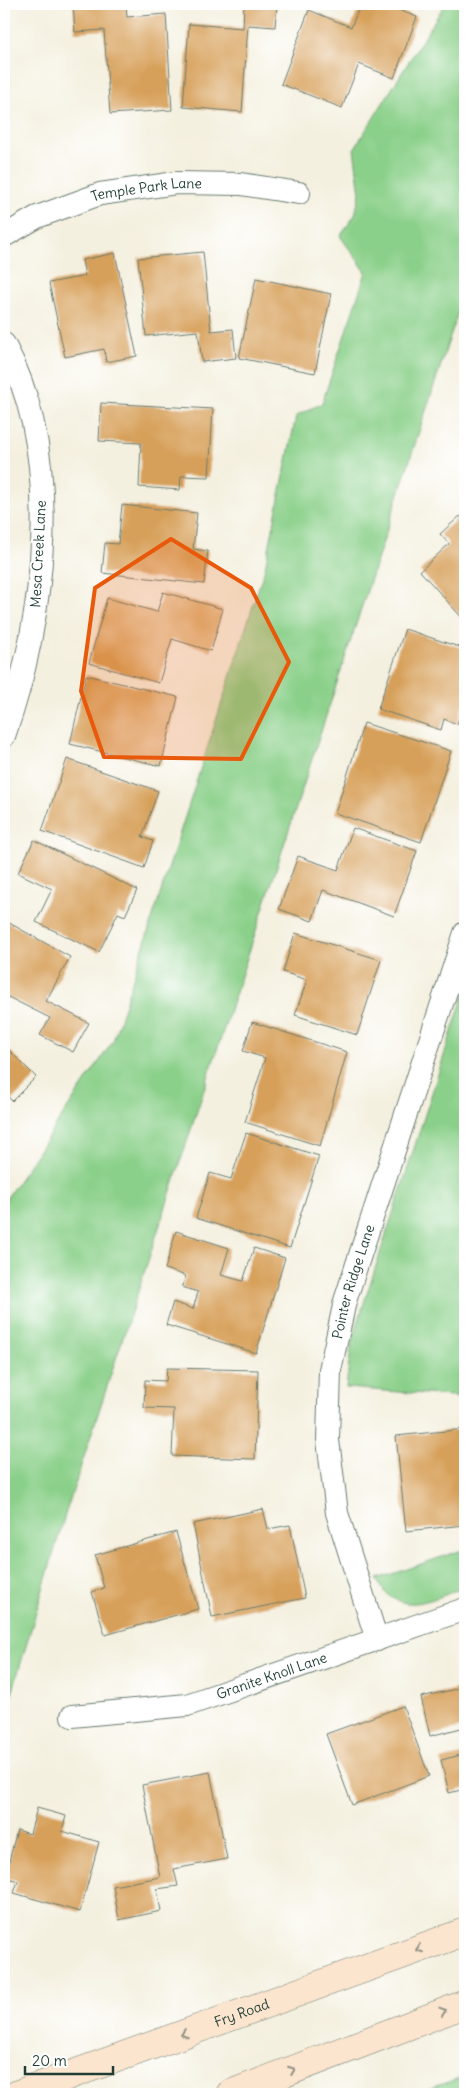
<svg xmlns="http://www.w3.org/2000/svg" width="469" height="2098" font-family="Delius,sans-serif">
	<rect width="100%" height="100%" fill="#fff"/>
	<filter id="ink" filterUnits="userSpaceOnUse"><feTurbulence type="fractalNoise" baseFrequency=".02" numOctaves="2"/><feDisplacementMap in="SourceGraphic" scale="10" xChannelSelector="R" yChannelSelector="G"/><feConvolveMatrix kernelMatrix="1 2 1 2 8 2 1 2 1" color-interpolation-filters="sRGB"/></filter>
	<filter id="wash" filterUnits="userSpaceOnUse"><feTurbulence type="fractalNoise" baseFrequency=".0096" numOctaves="4" result="noise"/><feDisplacementMap in="SourceGraphic" scale="20" xChannelSelector="R" yChannelSelector="G"/><feGaussianBlur stdDeviation="1.12" result="paint"/><feColorMatrix in="noise" values="0 0 0 0 0 0 0 0 0 0 0 0 0 0 0 0 0 1.4 0 .05"/><feComposite in="paint" operator="in"/></filter>
	<g filter="url(#wash)">
		<rect width="100%" height="100%" fill="#f4f0df"/>
		<g fill="#8bd08a" stroke="#55865f">
			<path d="M445,4H465V291L65,1515L4,1720V1202L113,1041L265,568L296,416L322,403L366,272L340,236L355,215L360,193L354,149Z"/>
			<path d="M465,991V1397L346,1388L351,1346L361,1312Z"/>
			<path d="M465,1549V1587C433,1599 397,1620 377,1579Z"/>
			<path d="M465,2076V2094H414Z"/>
		</g>
		<g id="blocks">
			<g fill="#d7a05a">
				<path d="M73,4H126L127,17L166,14L172,110L110,114L104,30L75,32Z"/>
				<path d="M244,4H277L275,27L248,25L242,112L183,107L189,24L243,28Z"/>
				<path d="M361,4H383L417,17L394,78L359,64L342,108L281,84L309,10L351,27Z"/>
				<path d="M203,252L211,331L233,329L236,358L202,362L198,331L146,336L138,258Z"/>
				<path d="M115,253L137,356L106,362L104,349L65,357L49,283L85,276L82,260Z"/>
				<path d="M256,278L331,294L315,373L239,358Z"/>
				<path d="M101,403L213,409L209,477L181,476L180,490L139,487L141,443L99,441Z"/>
				<path d="M122,505L197,513L193,549L208,551L204,584L102,573L105,543L118,544Z"/>
				<path d="M460,516L465,522V621L420,571L449,544L440,534Z"/>
				<path d="M163,592L223,609L211,651L172,639L159,683L89,663L107,598L157,612Z"/>
				<path d="M405,629L465,649V700L457,724L444,719L441,730L378,709Z"/>
				<path d="M86,675L178,697L161,766L70,744Z"/>
				<path d="M364,723L451,751L421,842L335,813Z"/>
				<path d="M67,759L158,791L142,837L153,841L144,868L42,831Z"/>
				<path d="M353,828L417,851L394,916L323,890L312,921L279,909L298,856L338,870Z"/>
				<path d="M34,840L137,890L125,916L118,913L99,952L36,922L52,889L18,873Z"/>
				<path d="M4,920L70,957L46,1001L89,1023L73,1052L40,1035L50,1018L4,995Z"/>
				<path d="M295,933L381,960L357,1035L295,1015L307,980L283,972Z"/>
				<path d="M252,1022L347,1052L320,1146L245,1122L265,1058L243,1051Z"/>
				<path d="M4,1045L36,1077L12,1101L4,1092Z"/>
				<path d="M246,1133L319,1156L290,1248L196,1218L210,1173L231,1179Z"/>
				<path d="M176,1231L229,1248L221,1275L243,1281L254,1248L285,1258L256,1353L166,1325L173,1302L193,1309L198,1292L182,1287L186,1276L165,1269Z"/>
				<path d="M167,1368L258,1370L255,1459L172,1456L174,1409L144,1408L145,1380L166,1381Z"/>
				<path d="M465,1429V1525L406,1531L396,1436Z"/>
				<path d="M263,1509L268,1529L290,1525L305,1598L212,1617L193,1524Z"/>
				<path d="M176,1532L198,1609L105,1635L92,1592L104,1588L95,1555Z"/>
				<path d="M465,1687V1743L461,1728L430,1736L421,1697Z"/>
				<path d="M403,1706L429,1776L352,1805L326,1734Z"/>
				<path d="M465,1754V1789L449,1793L441,1760Z"/>
				<path d="M210,1772L227,1859L174,1869L178,1886L157,1889L161,1911L119,1920L113,1886L160,1877L142,1785Z"/>
				<path d="M37,1808L66,1816L62,1831L99,1842L80,1912L14,1893L18,1881L5,1877L17,1830L30,1834Z"/>
			</g>
		</g>
	</g>
	<g filter="url(#ink)">
		<use href="#blocks" fill-opacity="0" stroke="#6a7c70" stroke-width="1"/>
		<g fill="none" stroke-linecap="round" stroke-linejoin="round">
			<defs>
				<g id="street">
					<path id="s1" d="M4,236L37,217L100,194L176,183L241,184L299,193"/>
					<path d="M4,344C65,456 45,621 4,736"/>
					<path id="s2" d="M377,1640L337,1513L328,1440L330,1370L345,1301L465,933"/>
					<path id="s3" d="M72,1716L187,1705L465,1609"/>
				</g>
				<g id="secondary">
					<path id="s4" d="M18,2094L465,1932"/>
					<path d="M230,2094L465,2004"/>
				</g>
			</defs>
			<use href="#street" stroke="#6a7c70" stroke-width="24"/>
			<use href="#secondary" stroke="#6a7c70" stroke-width="29"/>
			<use href="#street" stroke="#fff" stroke-width="22"/>
			<use href="#secondary" stroke="#fce5cf" stroke-width="28"/>
		</g>
		<defs><path id="oneway-chevron" d="M-2-3.5L2.5 0L-2 3.5" fill="none" stroke-width="1.6" stroke-linecap="round" stroke-linejoin="round" transform="scale(1.25)"/></defs>
		<g stroke="#8e9182">
			<use href="#oneway-chevron" transform="translate(419 1949) rotate(160)"/>
			<use href="#oneway-chevron" transform="translate(443 2011) rotate(-19)"/>
			<use href="#oneway-chevron" transform="translate(184 2034) rotate(160)"/>
			<use href="#oneway-chevron" transform="translate(292 2070) rotate(-21)"/>
		</g>
	</g>
	<path fill="#e8590c" fill-opacity="0.2" stroke="#e8590c" stroke-width="4" stroke-linejoin="round" d="M171,539L251,588L289,662L241,759L104,757L81,691L95,588Z"/>
	<g text-anchor="middle" stroke-width="4" stroke-linejoin="round" paint-order="stroke">
		<g font-size="14" fill="#1f3d34" stroke="#fff">
			<text dy="5" stroke="none"><textPath href="#s1" startOffset="152">Temple Park Lane</textPath></text>
			<text transform="translate(38 554) rotate(-87)" y="5">Mesa Creek Lane</text>
			<text dy="5" stroke="none"><textPath href="#s2" startOffset="368">Pointer Ridge Lane</textPath></text>
			<text dy="5" stroke="none"><textPath href="#s3" startOffset="205">Granite Knoll Lane</textPath></text>
			<text dy="5" stroke="none"><textPath href="#s4" startOffset="238">Fry Road</textPath></text>
		</g>
	</g>
	<rect width="469" height="2098" fill="none" stroke="#fff" stroke-width="20"/>
	<path d="M25 2066v8h88v-8" fill="none" stroke="#1f3d34" stroke-width="2.5"/>
	<text x="32" y="2066" font-size="15" fill="#1f3d34" stroke="#ffffff" stroke-width="4" paint-order="stroke">20 m</text>
</svg>
